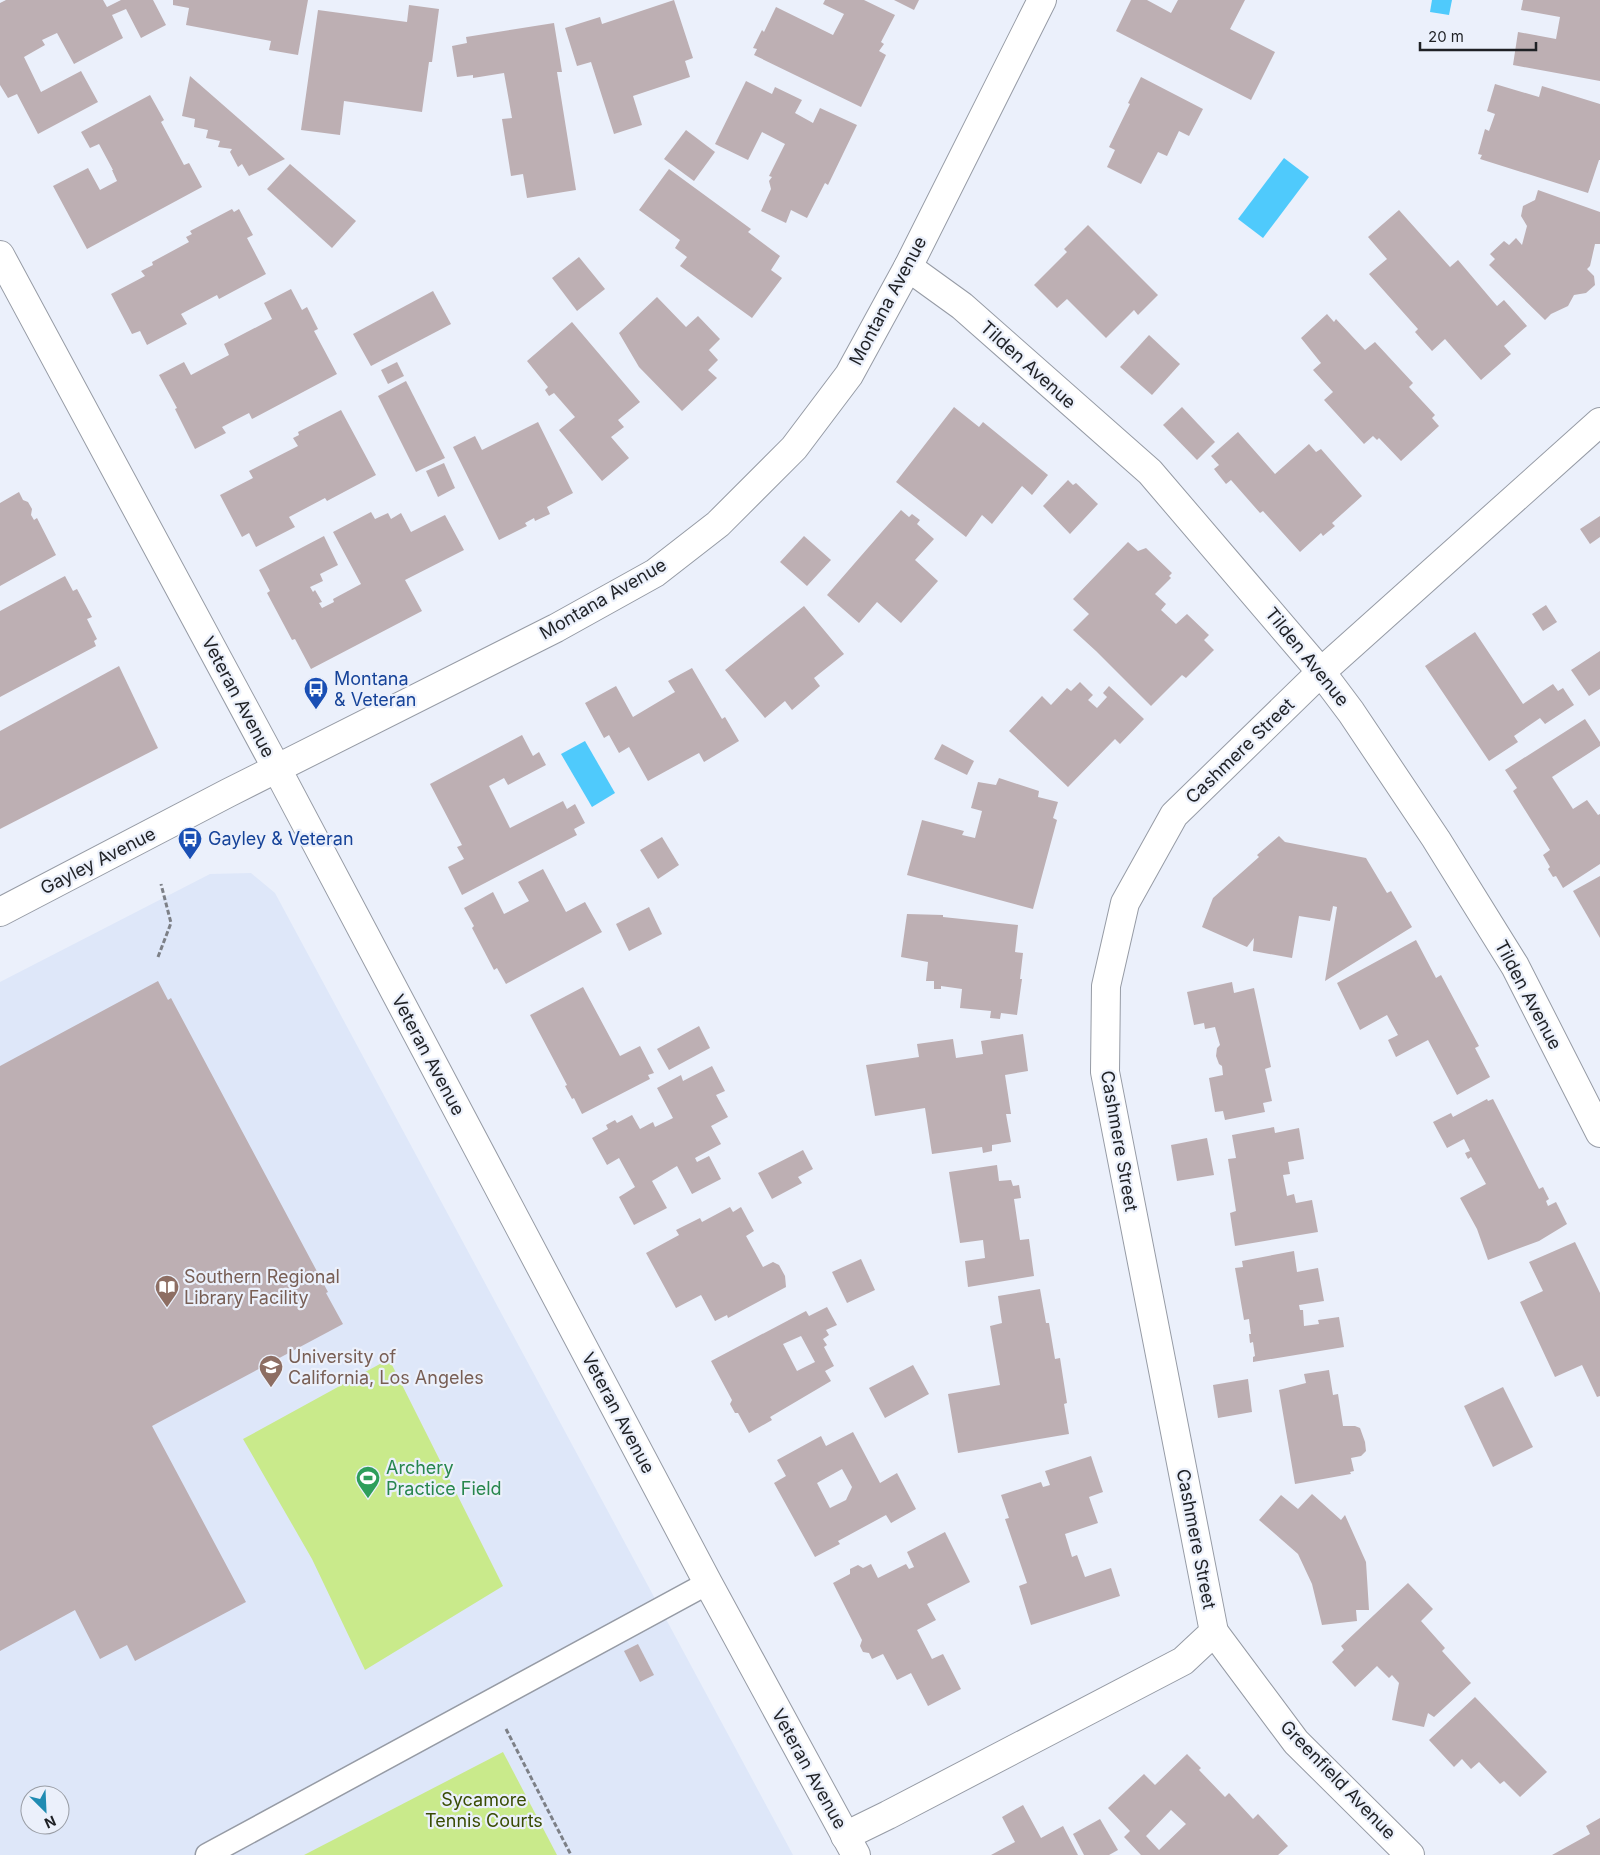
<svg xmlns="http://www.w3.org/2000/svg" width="1600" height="1855" font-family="Inter,sans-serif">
	<rect width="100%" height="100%" fill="#ebf0fb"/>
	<path fill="#dee7f9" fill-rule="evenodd" d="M251,873L275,893L793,1855H0V982L210,874ZM30,1795H60V1825H30Z"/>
	<g fill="#c9ea8b">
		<path d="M389,1359L503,1586L365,1670L312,1559L243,1439Z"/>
		<path d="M503,1752L557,1855H304Z"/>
	</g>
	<g fill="#4fcafc">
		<path d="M1432,0H1452L1449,15L1430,12Z"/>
		<path d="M1284,158L1309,177L1263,238L1238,219Z"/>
		<path d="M585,741L615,793L592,807L561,754Z"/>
	</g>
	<g fill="#bdafb3" fill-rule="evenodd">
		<path d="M6,0H103L107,7L121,0H153L166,25L141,38L126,9L112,15L123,38L74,64L57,33L42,40L45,45L24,57L41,92L81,71L98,102L38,134L17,94L8,98L0,85V3Z"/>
		<path d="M173,0H308L298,55L269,50L271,41L186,25L189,8L173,5Z"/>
		<path d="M674,0L693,58L685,61L690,77L633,96L642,125L614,134L591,62L577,66L565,28L600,17L602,24Z"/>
		<path d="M825,0H864L895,15L881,42L884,44L879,51L886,55L861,107L754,55L757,49L753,48L762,30L764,32L776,7L833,35L844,14L823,4Z"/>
		<path d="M894,0H919L914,10Z"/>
		<path d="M1131,0H1147L1171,13L1178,0H1245L1230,29L1275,52L1251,100L1116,31Z"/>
		<path d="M1523,0H1600V81L1513,65L1518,32L1556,39L1560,17L1521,10Z"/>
		<path d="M409,5L439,9L432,62H429L422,112L344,101L340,135L301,130L318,10L407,22Z"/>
		<path d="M554,23L562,72H557L576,190L527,198L523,174L511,176L502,119L512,118L504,73L473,78V75L457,77L452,46L467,43L466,37Z"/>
		<path d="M190,76L285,159L249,176L242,164L238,167L230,152L232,149L218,147L220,141L206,138L208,130L194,127L195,119L182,116Z"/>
		<path d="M1141,77L1203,109L1189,136L1179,131L1167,156L1158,152L1141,184L1107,167L1115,150L1109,147L1130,104L1128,103Z"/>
		<path d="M746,81L772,94L775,87L802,100L795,113L813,123L820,108L857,125L828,185L825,183L807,218L791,210L786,223L761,211L771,189L769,181L772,177L769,176L785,144L762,132L748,160L715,144Z"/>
		<path d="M1495,84L1539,97L1542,86L1600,104V160H1599L1588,193L1480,159L1482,155L1478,154L1485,129L1489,131L1495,114L1487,111Z"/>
		<path d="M150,95L164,120L161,122L184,165L189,163L202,187L87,249L53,186L88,168L100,190L117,181L112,170H113L99,144L90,148L81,132Z"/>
		<path d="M686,130L715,152L694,181L664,159Z"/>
		<path d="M290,164L356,221L332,248L267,189Z"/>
		<path d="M669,169L751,229L748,232L780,256L771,270L782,278L752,318L680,266L687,257L675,248L680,240L639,210Z"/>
		<path d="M1538,190L1600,212V244H1595L1590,266L1587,269L1594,276L1595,285L1586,293L1574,295L1568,306L1551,314L1545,320L1489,265L1495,259L1490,254L1504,241L1509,245L1516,238L1522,245L1527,226L1521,216L1523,206L1535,200Z"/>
		<path d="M232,209L234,212L239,209L253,235L247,238L266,274L219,299L217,295L181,314L187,324L147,345L140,331L132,334L111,294L145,276L141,271L153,265L152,262L189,242L186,237L192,234L190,231Z"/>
		<path d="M1399,210L1450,267L1458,260L1497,306L1504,300L1527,326L1504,346L1511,354L1481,380L1445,339L1432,351L1415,332L1418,329L1369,274L1387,259L1368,237Z"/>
		<path d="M1088,225L1158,295L1138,315L1134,310L1106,338L1067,299L1057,308L1034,285L1067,252L1064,249Z"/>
		<path d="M579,257L605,289L577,311L552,278Z"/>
		<path d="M291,289L302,310L307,307L318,329L314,331L337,374L252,419L249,413L222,427L226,433L195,449L175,409L177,408L159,375L184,362L191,375L229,355L224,344L272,319L264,303Z"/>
		<path d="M433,291L451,324L371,366L353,334Z"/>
		<path d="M657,297L686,327L698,316L720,339L709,350L718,360L708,370L717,378L682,411L639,367L619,333Z"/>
		<path d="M1327,314L1334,322L1336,319L1365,350L1375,342L1413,383L1409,387L1435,415L1432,418L1439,426L1401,461L1379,438L1377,440L1373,436L1364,444L1324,400L1333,392L1313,370L1321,363L1301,338Z"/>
		<path d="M572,322L640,402L618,420L624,427L611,437L629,458L602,481L559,430L575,417L554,393L549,396L545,390L548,387L527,361Z"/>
		<path d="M1149,335L1180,364L1152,395L1120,367Z"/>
		<path d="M397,362L404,376L388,384L381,370Z"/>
		<path d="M406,381L445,458L416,472L378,396Z"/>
		<path d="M954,407L979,427L983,422L1048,475L1032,495L1022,486L992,524L982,515L966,537L896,482Z"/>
		<path d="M1182,407L1215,442L1197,460L1163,425Z"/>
		<path d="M341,410L376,475L327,501L325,498L289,517L295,527L256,547L249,533L242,537L220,495L253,478L249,471L298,446L293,438L299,435L298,432Z"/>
		<path d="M538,422L573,493L547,507L550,514L535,521L534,518L525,523L527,526L499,540L453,447L475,436L482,450Z"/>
		<path d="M1238,432L1275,474L1309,444L1316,452L1321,449L1362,496L1332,523L1335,526L1323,536L1321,533L1300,552L1263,511L1260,513L1231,480L1226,484L1214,469L1219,465L1211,456Z"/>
		<path d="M444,463L455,488L438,497L426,471Z"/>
		<path d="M1068,480L1073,485L1076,483L1098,504L1070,534L1043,506Z"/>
		<path d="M19,492L23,500L28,502L32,509L31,515L34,520L37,518L56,555L0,586V503Z"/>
		<path d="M901,510L909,517L912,514L920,520L917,524L934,539L915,560L938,581L901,623L877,602L859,623L827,595Z"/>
		<path d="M371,512L375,519L388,513L391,519L401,513L411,532L445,515L464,550L405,580L422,611L311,669L295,639L292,640L267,593L270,591L259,570L324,536L338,565L320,574L323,581L310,587L313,592L315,590L322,602L319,603L322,608L334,602L333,599L361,584L333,532Z"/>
		<path d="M1600,516V537L1590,544L1580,529Z"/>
		<path d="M804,536L831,560L807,586L780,562Z"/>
		<path d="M1128,542L1138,551L1146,548L1172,573L1169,576L1171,578L1155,594L1166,604L1161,610L1176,624L1187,614L1209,635L1204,640L1214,650L1186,678L1182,675L1151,706L1096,651L1073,630L1089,614L1073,599Z"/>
		<path d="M65,576L73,591L77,589L92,617L87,619L97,639L94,641L96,646L0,697V611Z"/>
		<path d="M1546,605L1557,622L1543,631L1532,614Z"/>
		<path d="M804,606L844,654L814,678L820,686L792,710L785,701L765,718L725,670Z"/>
		<path d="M1475,632L1523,704L1553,684L1558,691L1563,688L1574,705L1545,724L1540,718L1514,736L1518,742L1489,761L1425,666Z"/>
		<path d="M1600,651V689L1589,696L1571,670Z"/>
		<path d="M119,666L158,748L0,829V731Z"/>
		<path d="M692,668L722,719L725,717L739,741L704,762L699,753L648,781L629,747L619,753L609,735L604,738L585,703L616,686L633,717L675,692L668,681Z"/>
		<path d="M1080,682L1093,695L1088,700L1097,708L1107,697L1103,693L1109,686L1144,719L1120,744L1115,739L1068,787L1009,731L1042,696L1051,705L1067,688L1071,691Z"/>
		<path d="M1585,719L1600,742V746L1552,777L1573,809L1587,800L1598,815L1600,814V864L1563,888L1556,876L1553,877L1548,869L1550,867L1543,855L1550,850L1513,791L1517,788L1505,770Z"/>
		<path d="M522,735L533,756L539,752L546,765L508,785L504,778L489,786L510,828L563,801L567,809L575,804L585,823L574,829L577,835L462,895L448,867L464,859L457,847L462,845L430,784Z"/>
		<path d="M942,744L974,761L967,775L934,759Z"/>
		<path d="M999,778L1039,791L1038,797L1058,802L1053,818L1057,820L1033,909L907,875L922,820L964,831L962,835L975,838L982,811L971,808L978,782L996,785Z"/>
		<path d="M1279,836L1285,842L1366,858L1387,893L1391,891L1412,927L1325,981L1337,907L1333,906L1330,921L1299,916L1292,958L1253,951L1254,938L1247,947L1202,927L1213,898L1259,857L1257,855Z"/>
		<path d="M662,837L679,865L658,879L640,850Z"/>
		<path d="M543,869L566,912L585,902L602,932L506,984L497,968L494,970L472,928L474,926L464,908L493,892L504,914L529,901L518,882Z"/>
		<path d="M1600,876V938L1573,891Z"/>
		<path d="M649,907L662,934L629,951L616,924Z"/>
		<path d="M907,914L943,915V917L1018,925L1015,952L1023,953L1020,979H1022L1017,1015L1001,1013L1000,1019L990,1018L991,1011L960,1008L962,989L941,986V989H934V981H926L928,962L901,957Z"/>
		<path d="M1416,940L1436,978L1441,975L1479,1046L1475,1048L1490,1077L1457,1095L1428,1040L1396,1057L1388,1040L1398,1035L1387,1015L1360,1030L1337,983Z"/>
		<path d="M158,981L168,1000L171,998L328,1292L326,1293L343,1324L152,1426L246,1602L135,1661L127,1645L100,1659L75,1610L0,1651V1066Z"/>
		<path d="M1232,982L1234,993L1254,988L1271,1067L1265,1069L1272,1101L1263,1103L1265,1112L1225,1120L1223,1111L1215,1112L1209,1078L1223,1075L1222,1066L1219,1064L1216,1056L1217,1048L1220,1045L1215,1027L1205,1029L1204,1023L1194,1025L1187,992Z"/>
		<path d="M583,987L620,1056L640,1046L654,1073L648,1075L650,1079L582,1114L574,1098L572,1099L565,1086L567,1085L566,1083L530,1015Z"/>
		<path d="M699,1026L710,1048L669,1070L657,1049Z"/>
		<path d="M1023,1034L1028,1071L1005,1075L1011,1114H1006L1011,1142L992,1145V1151L983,1153L982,1147L932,1154L925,1108L875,1116L866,1065L919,1057L917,1044L953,1039L956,1058L983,1054L981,1041Z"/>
		<path d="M712,1066L725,1091L716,1095L728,1117L711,1126L721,1144L695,1158L697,1162L709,1156L721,1179L692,1194L677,1166L652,1181L667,1208L634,1225L619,1197L635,1187L619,1158L607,1165L592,1138L608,1129L606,1125L615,1120L617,1123L632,1115L640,1129L653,1122L655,1127L673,1118L657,1088L681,1075L683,1081Z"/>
		<path d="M1487,1099L1488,1101L1493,1099L1539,1189L1543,1187L1549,1199L1546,1201L1548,1206L1556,1202L1567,1224L1539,1241L1488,1260L1477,1229L1460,1198L1486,1184L1471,1157L1468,1159L1465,1153L1470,1151L1464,1139L1447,1148L1433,1122L1451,1113L1453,1117Z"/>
		<path d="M1274,1127L1275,1133L1299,1128L1304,1159L1288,1162L1290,1174L1283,1175L1287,1196L1294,1194L1296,1203L1312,1200L1318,1232L1235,1246L1230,1213L1236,1211L1228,1159L1236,1158L1232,1135Z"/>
		<path d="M1207,1138L1214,1175L1177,1181L1171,1145Z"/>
		<path d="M803,1150L813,1169L798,1177L802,1183L772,1199L758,1173Z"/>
		<path d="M997,1165L999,1181L1011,1180L1013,1186L1019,1185L1021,1198L1014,1199L1020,1240L1029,1239L1034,1276L968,1287L965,1261L985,1258L983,1240L960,1243L949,1172Z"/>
		<path d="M730,1207L733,1212L741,1207L754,1231L746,1236L763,1267L773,1262L779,1265L785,1276L786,1287L728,1318L727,1315L715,1321L701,1295L676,1308L646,1253L679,1235L676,1230L700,1218L702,1222Z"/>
		<path d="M1575,1242L1600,1293V1396L1597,1397L1582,1365L1555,1377L1520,1302L1543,1291L1529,1262Z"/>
		<path d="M1294,1251L1297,1272L1318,1268L1324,1301L1299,1305L1300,1310H1303L1304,1326L1319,1324L1318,1320L1339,1317L1344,1347L1253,1362V1357L1255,1356L1253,1342L1250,1343L1249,1334H1251L1249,1319L1244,1320L1235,1268L1243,1267L1242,1261Z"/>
		<path d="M861,1259L875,1290L847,1303L832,1272Z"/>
		<path d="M1040,1289L1046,1323H1049L1055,1359L1060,1358L1067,1403L1064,1404L1069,1434L958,1453L948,1394L1000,1385L990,1326L1002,1323L998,1296Z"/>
		<path d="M827,1307L837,1325L826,1330L829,1335L823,1339L827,1345L824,1347L834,1366L825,1371L831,1381L770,1417L772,1420L749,1433L738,1413H735L730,1404L732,1400L711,1361L806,1311L809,1316ZM801,1336L815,1362L797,1371L783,1344Z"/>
		<path d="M913,1365L929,1394L885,1418L869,1388Z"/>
		<path d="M1329,1370L1333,1395L1338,1394L1343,1426H1355L1360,1428L1365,1442L1366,1451L1361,1456L1351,1458L1354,1471L1350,1472L1351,1474L1295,1484L1279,1390L1306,1383L1304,1374Z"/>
		<path d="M1248,1379L1252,1412L1218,1418L1213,1385Z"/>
		<path d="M1503,1387L1533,1447L1493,1467L1464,1406Z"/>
		<path d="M853,1432L880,1483L897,1473L916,1509L891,1523L886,1515L838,1541L840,1544L815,1557L774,1483L786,1476L777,1460L821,1436L826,1446ZM842,1469L852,1487L846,1500L830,1508L817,1483Z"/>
		<path d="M1091,1456L1103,1492L1089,1497L1098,1523L1065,1534L1072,1557L1077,1555L1085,1577L1111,1568L1120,1596L1031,1625L1019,1586L1027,1583L1005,1519L1009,1518L1001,1495L1041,1482L1043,1487L1050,1485L1045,1471Z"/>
		<path d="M1312,1494L1341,1520L1345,1515L1366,1562L1369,1610H1356L1357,1621L1322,1625L1312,1584L1298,1554L1259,1520L1281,1495L1298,1509Z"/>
		<path d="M945,1532L970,1582L927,1604L936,1620L917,1630L932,1659L943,1654L961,1689L928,1706L911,1673L897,1680L883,1654L872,1659L869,1653L863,1652L860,1646L862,1640L833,1583L850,1574V1569L858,1565L863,1568L871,1564L878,1578L906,1564L909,1569L914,1567L907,1552Z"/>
		<path d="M1408,1583L1433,1609L1421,1621L1445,1648L1442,1651L1471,1683L1434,1717L1428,1713L1424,1727L1392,1720L1399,1683L1392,1675L1389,1678L1377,1666L1355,1687L1332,1662L1344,1650L1341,1646Z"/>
		<path d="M638,1644L654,1675L640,1682L624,1651Z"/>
		<path d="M1475,1697L1547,1772L1520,1797L1504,1781L1500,1784L1479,1762L1471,1769L1462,1759L1454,1767L1429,1740Z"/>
		<path d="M1187,1754L1201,1768L1199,1770L1225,1797L1229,1793L1253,1819L1258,1814L1288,1846L1278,1855H1141L1124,1837L1130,1831L1108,1808L1144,1774L1155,1785ZM1171,1810L1186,1824L1159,1850L1146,1836Z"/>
		<path d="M1023,1805L1041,1838L1063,1826L1078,1855H991L1015,1842L1002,1817Z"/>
		<path d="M1600,1818V1855H1552L1590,1834L1586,1826Z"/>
		<path d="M1100,1819L1118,1850L1109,1855H1084L1073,1834Z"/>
	</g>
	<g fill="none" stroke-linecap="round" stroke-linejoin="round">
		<defs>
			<path id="service" d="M207,1855L708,1583"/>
			<g id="minor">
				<path d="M908,267L962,306L1150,472L1321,672L1351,712L1436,839L1515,966L1600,1133"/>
				<path d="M1214,1632L1296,1742L1410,1855"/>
				<path d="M845,1836L888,1815L1183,1661L1214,1632L1105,1072L1106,986L1125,903L1174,815L1321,672L1600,422"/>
			</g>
			<g id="tertiary">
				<path d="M0,255L277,769L708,1583L856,1855"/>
				<path d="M0,912L228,793L556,628L655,573L718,524L794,448L849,375L908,267L1042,0"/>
			</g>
		</defs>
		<use href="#service" stroke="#969ba5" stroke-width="25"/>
		<use href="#minor" stroke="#969ba5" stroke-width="30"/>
		<use href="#tertiary" stroke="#969ba5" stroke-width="30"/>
		<g stroke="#7d8087" stroke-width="3" stroke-dasharray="5 2.5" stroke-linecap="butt">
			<path d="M158,957L171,923L161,884"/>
			<path d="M506,1729L571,1855"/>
		</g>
		<use href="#service" stroke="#fff" stroke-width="22"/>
		<use href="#minor" stroke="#fff" stroke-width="28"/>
		<use href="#tertiary" stroke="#fff" stroke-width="28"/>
	</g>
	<defs>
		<symbol id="bus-pin" viewBox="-11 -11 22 30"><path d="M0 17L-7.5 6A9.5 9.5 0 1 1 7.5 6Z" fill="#1a4fb4" stroke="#ebf0fb"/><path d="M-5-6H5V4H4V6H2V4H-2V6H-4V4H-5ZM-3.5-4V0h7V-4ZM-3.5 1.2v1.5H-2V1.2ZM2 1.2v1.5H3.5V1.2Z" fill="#fff"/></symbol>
		<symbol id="library-pin" viewBox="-11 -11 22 30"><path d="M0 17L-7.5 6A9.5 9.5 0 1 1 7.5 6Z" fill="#8d6e63" stroke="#ebf0fb"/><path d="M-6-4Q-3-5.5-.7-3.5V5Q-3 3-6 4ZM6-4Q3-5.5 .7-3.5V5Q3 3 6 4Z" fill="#fff"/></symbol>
		<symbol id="university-pin" viewBox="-11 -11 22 30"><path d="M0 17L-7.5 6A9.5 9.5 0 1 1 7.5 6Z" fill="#8d6e63" stroke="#ebf0fb"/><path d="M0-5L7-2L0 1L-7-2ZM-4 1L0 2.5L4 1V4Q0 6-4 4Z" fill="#fff"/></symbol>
		<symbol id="stadium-pin" viewBox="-11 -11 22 30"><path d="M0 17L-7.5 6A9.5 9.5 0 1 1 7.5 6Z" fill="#2e9e5b" stroke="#ebf0fb"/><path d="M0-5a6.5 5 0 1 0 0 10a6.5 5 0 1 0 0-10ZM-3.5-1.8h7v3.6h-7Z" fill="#fff"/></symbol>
	</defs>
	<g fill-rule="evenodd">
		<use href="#bus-pin" x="302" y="675" width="28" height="38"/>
		<use href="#bus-pin" x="176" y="825" width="28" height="38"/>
		<use href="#library-pin" x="153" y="1273" width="28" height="38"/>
		<use href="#university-pin" x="257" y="1353" width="28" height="38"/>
		<use href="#stadium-pin" x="354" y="1464" width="28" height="38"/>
	</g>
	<g text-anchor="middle" stroke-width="4.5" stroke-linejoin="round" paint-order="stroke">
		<g font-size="18" fill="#1f2125" stroke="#ebf0fb">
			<text transform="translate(888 301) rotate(-62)" y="6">Montana Avenue</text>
			<text transform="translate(1028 365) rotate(42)" y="6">Tilden Avenue</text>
			<text transform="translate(603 599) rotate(-30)" y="6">Montana Avenue</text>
			<text transform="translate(1307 657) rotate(51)" y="6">Tilden Avenue</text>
			<text transform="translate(238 697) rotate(62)" y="6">Veteran Avenue</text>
			<text transform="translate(1240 751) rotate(-44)" y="6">Cashmere Street</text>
			<text transform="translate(98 861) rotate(-27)" y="6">Gayley Avenue</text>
			<text transform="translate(1528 995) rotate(62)" y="6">Tilden Avenue</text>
			<text transform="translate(428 1055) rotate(62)" y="6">Veteran Avenue</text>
			<text transform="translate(1119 1141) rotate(80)" y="6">Cashmere Street</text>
			<text transform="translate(618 1413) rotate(62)" y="6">Veteran Avenue</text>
			<text transform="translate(1196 1539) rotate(79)" y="6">Cashmere Street</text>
			<text transform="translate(809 1769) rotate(61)" y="6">Veteran Avenue</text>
			<text transform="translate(1338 1780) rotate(46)" y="6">Greenfield Avenue</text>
		</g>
		<g font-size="18" fill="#164399" stroke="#ebf0fb" text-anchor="start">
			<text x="334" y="685">Montana<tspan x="334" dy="21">&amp; Veteran</tspan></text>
			<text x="208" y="845">Gayley &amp; Veteran</text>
		</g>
		<g font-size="18" fill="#785e54" stroke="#ebf0fb" text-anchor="start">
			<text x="184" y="1283">Southern Regional<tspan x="184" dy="21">Library Facility</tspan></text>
			<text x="288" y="1363">University of<tspan x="288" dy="21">California, Los Angeles</tspan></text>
		</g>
		<g font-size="18" fill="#27864d" stroke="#ebf0fb" text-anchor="start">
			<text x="386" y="1474">Archery<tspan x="386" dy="21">Practice Field</tspan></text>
		</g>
		<g font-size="18" fill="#394c03" stroke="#ebf0fb">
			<text x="484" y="1806">Sycamore<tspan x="484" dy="21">Tennis Courts</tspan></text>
		</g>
	</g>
	<g transform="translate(45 1810) rotate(156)"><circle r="24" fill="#ebf0fb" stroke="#999da5"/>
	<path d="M0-4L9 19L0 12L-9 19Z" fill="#208bb2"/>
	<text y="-8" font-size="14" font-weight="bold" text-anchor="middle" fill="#1f2125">N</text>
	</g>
	<path d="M1420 42v8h116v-8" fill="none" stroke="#1f2125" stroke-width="2.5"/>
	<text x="1428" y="42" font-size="15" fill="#1f2125" stroke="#ebf0fb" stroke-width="4" paint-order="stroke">20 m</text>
</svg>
